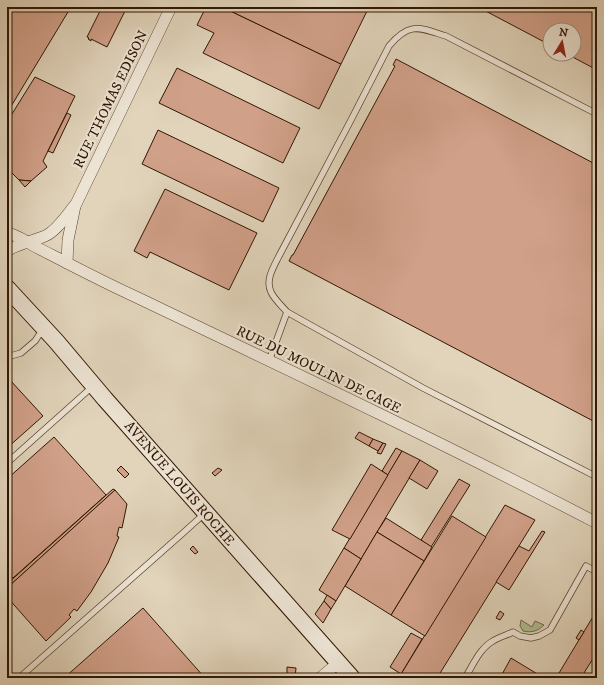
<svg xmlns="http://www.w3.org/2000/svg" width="604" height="685" font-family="'IM FELL DW Pica',serif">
	<rect width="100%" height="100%" fill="#e1d4bb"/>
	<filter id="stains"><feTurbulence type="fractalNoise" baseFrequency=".005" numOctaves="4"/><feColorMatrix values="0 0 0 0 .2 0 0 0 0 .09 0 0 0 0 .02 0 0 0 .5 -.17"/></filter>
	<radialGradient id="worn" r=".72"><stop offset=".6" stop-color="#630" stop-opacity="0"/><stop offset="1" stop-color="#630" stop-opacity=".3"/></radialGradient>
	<path fill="#afbd93" stroke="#706a4a" d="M521,620L532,627L535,621L544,625C538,631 532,633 523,631L520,626Z"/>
	<g fill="#d1a089" stroke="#301602">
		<path d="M10,7H71L7,113V12Z"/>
		<path d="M102,7H127L107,47L91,39V41L88,39L89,38L87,37Z"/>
		<path d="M206,7H222L341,64L319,109L203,53L214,33L197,25Z"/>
		<path d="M222,7H365L368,9L341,64Z"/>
		<path d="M478,7H597V70L567,54H574V30H550V45Z"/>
		<path d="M396,59L597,165V423L289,261L292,255H293L395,66L393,65Z"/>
		<path d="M177,68L300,128L283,163L159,103Z"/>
		<path d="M35,77L75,96L43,161L47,167L31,181L19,180L7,168V122Z"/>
		<path d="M67,113L71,115L53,153L48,151Z"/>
		<path d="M158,130L279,188L263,222L142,164Z"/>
		<path d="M19,180L31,181L25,187Z"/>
		<path d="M165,189L257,233L229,290L150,252L147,258L134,251Z"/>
		<path d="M10,380L43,416L7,448V382Z"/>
		<path d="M359,432L373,439L369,446L355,438Z"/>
		<path d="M54,437L106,495L13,578L7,572V479Z"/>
		<path d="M373,439L383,443L378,451L369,446Z"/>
		<path d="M383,443L386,444L381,454L377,453Z"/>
		<path d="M396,448L402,451L388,475L382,471Z"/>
		<path d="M402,451L420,460L361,559L344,548Z"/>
		<path d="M420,460L438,471L427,489L409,478Z"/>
		<path d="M371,464L388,475L350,539L332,530Z"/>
		<path d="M121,466L129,474L125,478L117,470Z"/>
		<path d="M218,468L222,470L215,476L212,473Z"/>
		<path d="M459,479L470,485L431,547L421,540Z"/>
		<path d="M113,489L115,490L113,492L7,588V584Z"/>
		<path d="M115,490L127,504L122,528L119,527L117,536L119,537L108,563L91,592L77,611L74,609L69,615L71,617L46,641L7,597V588Z"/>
		<path d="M505,505L535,520L437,678H403L401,675V674Z"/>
		<path d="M452,516L486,537L425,636L391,615Z"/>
		<path d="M386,518L432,547L424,561L377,532Z"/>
		<path d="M542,531L545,532L509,590L496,582L519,546L529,551Z"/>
		<path d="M377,532L424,561L391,615L345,586Z"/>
		<path d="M193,546L198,552L195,554L190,549Z"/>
		<path d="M344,548L361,559L336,601L319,590Z"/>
		<path d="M327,595L336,601L331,609L324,601Z"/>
		<path d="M324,601L331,609L323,623L315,614Z"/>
		<path d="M143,608L205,678H64Z"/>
		<path d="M597,610V652L584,673L592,678H556Z"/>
		<path d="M500,611L504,614L500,620L496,618Z"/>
		<path d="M581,630L584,632L579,640L576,638Z"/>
		<path d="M411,633L422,639L401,674L390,667Z"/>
		<path d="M511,658L544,678H500Z"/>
		<path d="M287,667L296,668L295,678H287Z"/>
	</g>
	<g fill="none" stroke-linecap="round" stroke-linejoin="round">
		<defs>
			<g id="lane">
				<path d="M597,114L446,36C420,28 410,21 389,46L351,120L279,256C274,266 265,280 271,292C274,299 282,306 287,312L423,388L597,477"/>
				<path d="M7,357L21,353L35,341L43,329"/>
				<path d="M269,361L287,312"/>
				<path d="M7,463L92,387"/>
				<path d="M19,678L183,533L204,514"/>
				<path d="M465,678C473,665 480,648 493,641C499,637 507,635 513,632L520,636L531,638L539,636L550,630L586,566L597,572"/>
			</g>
			<g id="street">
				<path d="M7,233C16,234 28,243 36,247C69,264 101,281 134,296C289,370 445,444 597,523"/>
				<path d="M7,251C16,244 34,241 45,236C57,231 68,213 76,204L171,7"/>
				<path d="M67,263L68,240L75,206"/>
				<path d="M320,678L338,663"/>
			</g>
			<path id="secondary" d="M7,288L56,341L105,399L352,678"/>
		</defs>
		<use href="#lane" stroke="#5c4630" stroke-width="7"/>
		<use href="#street" stroke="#5c4630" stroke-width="12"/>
		<use href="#secondary" stroke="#301602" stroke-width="18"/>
		<use href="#lane" stroke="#ece3d3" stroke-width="5.5"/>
		<use href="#street" stroke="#ece3d3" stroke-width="11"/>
		<use href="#secondary" stroke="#ece3d3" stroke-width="16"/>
	</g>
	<g text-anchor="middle" stroke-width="4" stroke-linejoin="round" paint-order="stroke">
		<g font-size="14" fill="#301602" stroke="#ece3d3">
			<text transform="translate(110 99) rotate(-64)" y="5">RUE THOMAS EDISON</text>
			<text transform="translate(319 369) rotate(26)" y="5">RUE DU MOULIN DE CAGE</text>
			<text transform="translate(180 483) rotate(49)" y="5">AVENUE LOUIS ROCHE</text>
		</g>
	</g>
	<rect width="604" height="685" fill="none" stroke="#e1d4bb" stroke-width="24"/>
	<rect x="8" y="8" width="588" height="669" fill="none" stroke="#301602" stroke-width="2"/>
	<rect x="12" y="12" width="580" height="661" fill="none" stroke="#301602"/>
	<g transform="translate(562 42) rotate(10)"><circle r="19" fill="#ece3d3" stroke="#a1917f"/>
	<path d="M0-3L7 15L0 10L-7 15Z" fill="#8f2418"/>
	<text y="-6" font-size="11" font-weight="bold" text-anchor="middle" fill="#301602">N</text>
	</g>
	<rect width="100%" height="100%" filter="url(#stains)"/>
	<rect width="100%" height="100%" fill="url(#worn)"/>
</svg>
